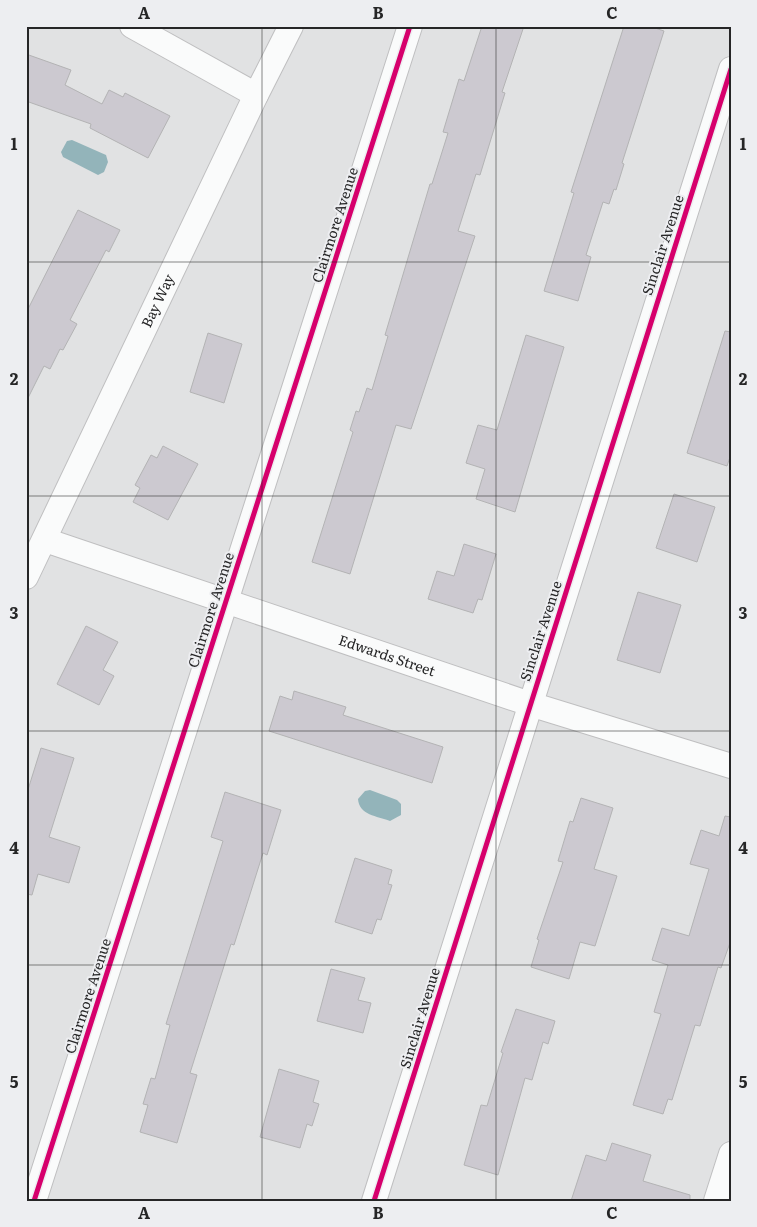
<svg xmlns="http://www.w3.org/2000/svg" width="757" height="1227" font-family="Literata,serif">
	<rect width="100%" height="100%" fill="#e1e2e3"/>
	<g fill="#93b4ba">
		<path d="M72,140L106,155L108,162L104,172L98,175L63,157L61,152L67,141Z"/>
		<path d="M370,790L397,800L401,804V815L390,821C377,816 359,815 358,799L365,791Z"/>
	</g>
	<g fill="#ccc9d0" stroke="#b3b3b4">
		<path d="M482,26H524L502,92L505,93L480,175L476,174L458,231L475,236L411,429L396,425L350,574L312,562L353,432L350,430L356,411L359,412L367,388L372,390L388,336L385,335L430,184H432L448,133L443,132L459,79L464,81Z"/>
		<path d="M624,26H649L664,31L622,163L624,164L616,190L614,189L609,204L603,202L586,255L591,257L578,301L544,291L574,193L571,192Z"/>
		<path d="M26,54L71,70L65,85L102,104L109,90L123,97L125,93L170,116L148,158L90,128L91,124L26,101Z"/>
		<path d="M78,210L120,230L109,252L106,250L70,320L77,324L63,350L60,349L50,369L44,366L26,402V313Z"/>
		<path d="M725,331L731,332V454L727,466L687,453Z"/>
		<path d="M208,333L242,344L224,403L190,392Z"/>
		<path d="M526,335L564,347L515,512L476,499L485,469L466,463L478,425L497,430Z"/>
		<path d="M163,446L198,464L168,520L133,502L140,488L135,485L151,455L157,458Z"/>
		<path d="M674,494L715,507L697,562L656,548Z"/>
		<path d="M464,544L496,554L482,600L478,599L473,613L428,599L437,571L454,576Z"/>
		<path d="M638,592L681,605L660,673L617,660Z"/>
		<path d="M86,626L118,642L103,670L114,676L99,705L57,684Z"/>
		<path d="M294,691L346,707L343,715L443,747L432,783L269,731L280,696L292,700Z"/>
		<path d="M41,748L74,758L49,837L80,847L69,883L38,874L32,895L26,894V796Z"/>
		<path d="M225,792L281,810L267,855L263,853L234,945L231,944L190,1073L197,1075L177,1143L140,1132L148,1105L143,1104L151,1078L155,1079L170,1025L166,1024L223,841L211,837Z"/>
		<path d="M581,798L613,808L594,869L617,876L595,946L580,942L569,979L531,967L539,940L537,939L563,862L558,861L570,821L573,822Z"/>
		<path d="M725,816L731,817V940L721,968L718,967L700,1026L695,1025L672,1100L668,1099L663,1114L633,1105L661,1014L654,1012L668,965L652,960L662,928L689,936L709,869L690,864L701,830L719,836Z"/>
		<path d="M355,858L392,870L388,884L392,885L381,920L377,919L372,934L335,922Z"/>
		<path d="M331,969L365,978L358,1000L371,1003L363,1033L317,1021Z"/>
		<path d="M516,1009L555,1021L548,1044L543,1042L532,1080L525,1078L498,1175L464,1165L481,1105L487,1106L503,1053L501,1052Z"/>
		<path d="M279,1069L319,1081L313,1102L319,1104L312,1126L307,1124L300,1148L260,1137Z"/>
		<path d="M612,1143L651,1155L643,1181L690,1195V1201H571L586,1155L606,1161Z"/>
	</g>
	<g fill="none" stroke-linecap="round" stroke-linejoin="round">
		<defs>
			<g id="minor">
				<path d="M132,26L256,95"/>
				<path id="s1" d="M45,540L530,704L731,766"/>
				<path id="s2" d="M26,577L256,95L291,26"/>
				<path d="M34,1201L410,26"/>
				<path d="M374,1201L731,69"/>
				<path d="M716,1201L731,1154"/>
			</g>
		</defs>
		<use href="#minor" stroke="#bfbfc0" stroke-width="26"/>
		<use href="#minor" stroke="#fafbfb" stroke-width="24"/>
		<defs>
			<g id="cycleway">
				<path d="M34,1201L410,26"/>
				<path d="M374,1201L731,69"/>
			</g>
		</defs>
		<use href="#cycleway" stroke="#edeef1" stroke-width="8"/>
		<use href="#cycleway" stroke="#d6006c" stroke-width="5"/>
	</g>
	<path fill="none" stroke="#262627" stroke-width="1" stroke-opacity="0.55" d="M262,26V1201M496,26V1201M26,262H731M26,496H731M26,731H731M26,965H731"/>
	<g text-anchor="middle" stroke-width="4" stroke-linejoin="round" paint-order="stroke">
		<g font-size="14" fill="#262627" stroke="#edeef1">
			<text transform="translate(335 225) rotate(-72)" y="5">Clairmore Avenue</text>
			<text transform="translate(663 245) rotate(-72)" y="5">Sinclair Avenue</text>
			<text dy="5" stroke="none"><textPath href="#s2" startOffset="306">Bay Way</textPath></text>
			<text transform="translate(211 610) rotate(-72)" y="5">Clairmore Avenue</text>
			<text transform="translate(541 631) rotate(-72)" y="5">Sinclair Avenue</text>
			<text dy="5" stroke="none"><textPath href="#s1" startOffset="361">Edwards Street</textPath></text>
			<text transform="translate(88 996) rotate(-72)" y="5">Clairmore Avenue</text>
			<text transform="translate(420 1018) rotate(-73)" y="5">Sinclair Avenue</text>
		</g>
	</g>
	<rect width="757" height="1227" fill="none" stroke="#edeef1" stroke-width="55"/>
	<rect x="28" y="28" width="702" height="1172" fill="none" stroke="#262627" stroke-width="2"/>
	<g font-size="16" text-anchor="middle" font-weight="bold" fill="#262627">
		<text x="144" y="19">A</text>
		<text x="378" y="19">B</text>
		<text x="612" y="19">C</text>
		<text x="14" y="150">1</text>
		<text x="743" y="150">1</text>
		<text x="14" y="385">2</text>
		<text x="743" y="385">2</text>
		<text x="14" y="619">3</text>
		<text x="743" y="619">3</text>
		<text x="14" y="854">4</text>
		<text x="743" y="854">4</text>
		<text x="14" y="1088">5</text>
		<text x="743" y="1088">5</text>
		<text x="144" y="1219">A</text>
		<text x="378" y="1219">B</text>
		<text x="612" y="1219">C</text>
	</g>
</svg>
